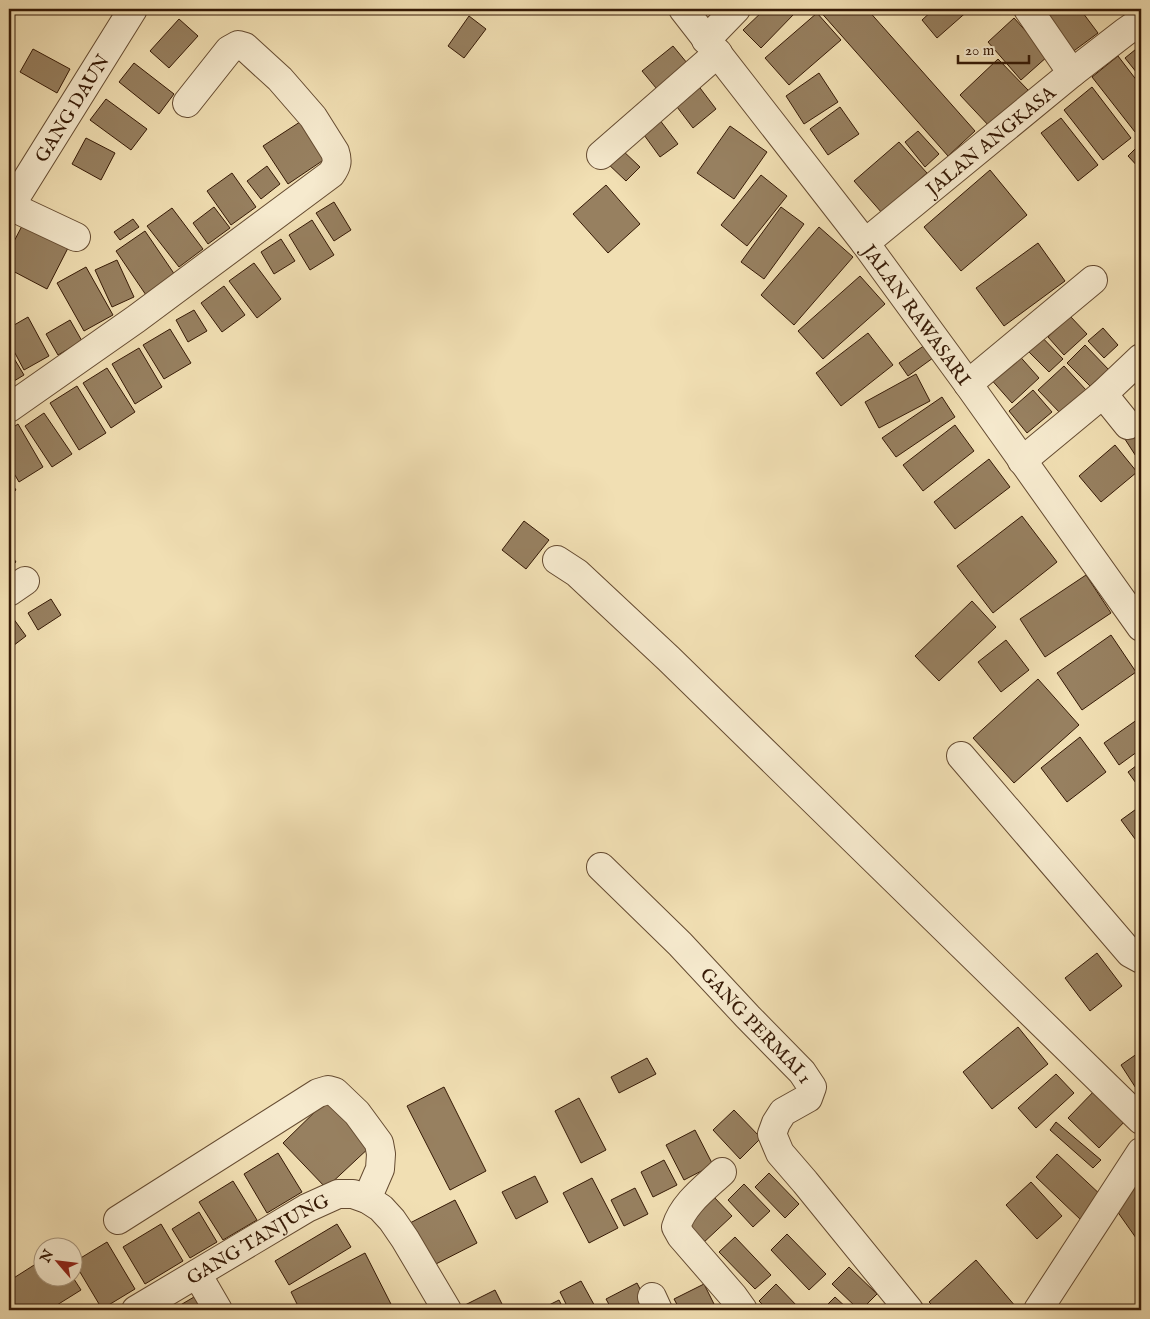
<svg xmlns="http://www.w3.org/2000/svg" width="1150" height="1319" font-family="'IM FELL English',serif">
	<rect width="100%" height="100%" fill="#f1dfb3"/>
	<filter id="stains"><feTurbulence type="fractalNoise" baseFrequency=".004" numOctaves="4"/><feColorMatrix values="0 0 0 0 .2 0 0 0 0 .09 0 0 0 0 .02 0 0 0 .5 -.17"/></filter>
	<radialGradient id="worn" r=".72"><stop offset=".6" stop-color="#630" stop-opacity="0"/><stop offset="1" stop-color="#630" stop-opacity=".3"/></radialGradient>
	<g fill="#978060" stroke="#361a06">
		<path d="M765,9H788L794,14L761,48L743,30Z"/>
		<path d="M818,9H867L975,131L948,156Z"/>
		<path d="M917,9H930L923,15Z"/>
		<path d="M934,9H970L937,38L922,20Z"/>
		<path d="M1048,9H1080L1098,33L1071,53L1042,13Z"/>
		<path d="M817,13L841,40L789,85L765,58Z"/>
		<path d="M469,16L486,29L464,58L448,46Z"/>
		<path d="M1014,18L1048,56L1021,80L988,42Z"/>
		<path d="M179,19L198,36L169,68L150,51Z"/>
		<path d="M1141,45V78L1125,58Z"/>
		<path d="M673,46L692,69L661,94L642,71Z"/>
		<path d="M33,49L70,69L57,93L20,72Z"/>
		<path d="M1118,56L1141,86V128L1135,132L1092,77Z"/>
		<path d="M998,59L1028,90L990,127L960,95Z"/>
		<path d="M134,63L174,94L159,114L119,82Z"/>
		<path d="M819,73L838,102L804,124L786,96Z"/>
		<path d="M697,84L716,109L693,128L674,103Z"/>
		<path d="M1092,87L1131,138L1103,160L1064,110Z"/>
		<path d="M106,99L147,129L131,150L90,120Z"/>
		<path d="M840,107L859,134L828,155L810,129Z"/>
		<path d="M656,115L678,144L660,157L639,128Z"/>
		<path d="M1061,118L1098,165L1078,181L1041,133Z"/>
		<path d="M303,120L328,157L288,184L263,146Z"/>
		<path d="M730,126L767,152L734,199L697,173Z"/>
		<path d="M918,131L939,154L925,167L905,142Z"/>
		<path d="M86,138L115,153L101,180L72,164Z"/>
		<path d="M899,142L927,173L882,213L854,181Z"/>
		<path d="M1141,143V170L1128,156Z"/>
		<path d="M620,148L640,167L626,181L606,162Z"/>
		<path d="M267,166L280,184L261,199L247,181Z"/>
		<path d="M990,170L1027,215L961,271L924,227Z"/>
		<path d="M232,173L256,207L231,225L207,191Z"/>
		<path d="M761,175L787,196L747,246L721,225Z"/>
		<path d="M606,185L640,224L608,253L573,214Z"/>
		<path d="M334,202L351,230L334,241L316,213Z"/>
		<path d="M214,207L230,228L208,244L193,223Z"/>
		<path d="M781,207L804,224L764,279L741,262Z"/>
		<path d="M172,208L203,249L179,267L147,226Z"/>
		<path d="M133,219L139,227L120,240L114,232Z"/>
		<path d="M312,220L334,255L310,270L289,235Z"/>
		<path d="M23,224L68,248L47,289L9,269V251Z"/>
		<path d="M819,227L853,257L794,325L761,295Z"/>
		<path d="M145,231L175,275L146,295L116,251Z"/>
		<path d="M281,239L295,261L274,274L261,252Z"/>
		<path d="M1038,243L1065,281L1004,326L976,288Z"/>
		<path d="M117,260L134,297L112,307L95,270Z"/>
		<path d="M254,263L281,299L257,318L229,281Z"/>
		<path d="M86,267L113,315L84,331L57,283Z"/>
		<path d="M860,276L885,304L823,359L798,331Z"/>
		<path d="M224,286L245,315L222,332L201,303Z"/>
		<path d="M194,310L207,331L188,342L176,320Z"/>
		<path d="M1070,316L1087,334L1064,355L1048,337Z"/>
		<path d="M28,317L49,356L24,370L9,342V328Z"/>
		<path d="M70,320L82,341L58,355L46,334Z"/>
		<path d="M1103,328L1118,345L1104,358L1088,341Z"/>
		<path d="M170,329L191,363L164,379L143,345Z"/>
		<path d="M1036,331L1063,359L1049,372L1022,345Z"/>
		<path d="M868,333L893,365L841,406L816,373Z"/>
		<path d="M925,345L933,358L908,376L899,363Z"/>
		<path d="M1085,345L1110,371L1092,388L1067,363Z"/>
		<path d="M139,348L162,387L135,404L112,364Z"/>
		<path d="M9,350L24,375L9,384Z"/>
		<path d="M1016,352L1039,378L1012,403L989,377Z"/>
		<path d="M1064,366L1086,390L1061,414L1038,390Z"/>
		<path d="M107,368L135,412L111,428L83,383Z"/>
		<path d="M916,374L930,401L879,428L865,402Z"/>
		<path d="M77,386L106,433L79,450L50,403Z"/>
		<path d="M1033,390L1052,412L1027,433L1009,411Z"/>
		<path d="M942,397L955,417L896,457L882,438Z"/>
		<path d="M44,413L72,454L52,467L25,426Z"/>
		<path d="M1141,419V464L1121,433Z"/>
		<path d="M18,424L43,467L19,482L9,465V430Z"/>
		<path d="M955,425L974,451L923,491L903,465Z"/>
		<path d="M1115,445L1137,472L1101,502L1079,476Z"/>
		<path d="M989,459L1010,487L955,529L934,502Z"/>
		<path d="M9,479L16,490L9,495Z"/>
		<path d="M1022,516L1057,562L993,613L957,566Z"/>
		<path d="M524,521L549,540L526,569L502,550Z"/>
		<path d="M9,552L16,562L9,567Z"/>
		<path d="M1086,575L1111,613L1045,657L1020,619Z"/>
		<path d="M51,599L61,615L38,630L28,613Z"/>
		<path d="M972,601L996,627L939,681L915,656Z"/>
		<path d="M13,618L26,636L9,649V621Z"/>
		<path d="M1111,635L1136,672L1082,710L1057,673Z"/>
		<path d="M1006,640L1029,670L1001,692L978,662Z"/>
		<path d="M1038,679L1079,725L1014,783L973,738Z"/>
		<path d="M1141,717V749L1119,765L1104,743Z"/>
		<path d="M1080,737L1106,772L1067,802L1041,768Z"/>
		<path d="M1141,762V790L1128,772Z"/>
		<path d="M1139,807L1141,810V847L1121,820Z"/>
		<path d="M1097,953L1122,986L1090,1011L1065,978Z"/>
		<path d="M1018,1027L1048,1064L992,1109L963,1072Z"/>
		<path d="M1141,1051V1096L1121,1065Z"/>
		<path d="M647,1058L656,1074L619,1093L611,1077Z"/>
		<path d="M1056,1074L1074,1093L1036,1128L1018,1108Z"/>
		<path d="M444,1087L486,1171L450,1190L407,1106Z"/>
		<path d="M1098,1087L1129,1117L1099,1148L1068,1118Z"/>
		<path d="M579,1098L606,1150L581,1163L555,1111Z"/>
		<path d="M328,1099L372,1145L326,1188L283,1143Z"/>
		<path d="M734,1110L761,1138L740,1159L713,1130Z"/>
		<path d="M1056,1122L1101,1160L1093,1168L1050,1130Z"/>
		<path d="M695,1130L713,1165L684,1180L666,1145Z"/>
		<path d="M278,1153L302,1192L267,1213L244,1174Z"/>
		<path d="M1057,1154L1103,1197L1081,1220L1036,1177Z"/>
		<path d="M664,1160L677,1185L653,1197L641,1172Z"/>
		<path d="M769,1173L799,1204L785,1218L755,1187Z"/>
		<path d="M535,1176L548,1202L516,1219L502,1192Z"/>
		<path d="M592,1178L618,1228L589,1243L563,1193Z"/>
		<path d="M233,1181L257,1220L223,1240L199,1202Z"/>
		<path d="M1031,1182L1062,1216L1037,1239L1006,1205Z"/>
		<path d="M744,1184L770,1211L753,1227L728,1200Z"/>
		<path d="M1134,1186L1141,1196V1245L1117,1211Z"/>
		<path d="M635,1188L648,1214L624,1226L611,1200Z"/>
		<path d="M713,1196L732,1216L702,1244L684,1225Z"/>
		<path d="M455,1200L477,1243L430,1267L408,1224Z"/>
		<path d="M199,1212L217,1242L190,1258L172,1229Z"/>
		<path d="M161,1224L183,1261L145,1284L123,1247Z"/>
		<path d="M337,1224L351,1247L289,1285L275,1261Z"/>
		<path d="M787,1234L826,1274L809,1290L771,1250Z"/>
		<path d="M735,1237L771,1275L755,1289L719,1252Z"/>
		<path d="M107,1242L135,1289L102,1309L74,1262Z"/>
		<path d="M365,1253L394,1310H300L291,1292Z"/>
		<path d="M42,1260V1276H72L81,1290L49,1310H9V1281Z"/>
		<path d="M976,1260L1016,1307L1012,1310H937L929,1302Z"/>
		<path d="M849,1267L877,1294L861,1310H859L832,1284Z"/>
		<path d="M581,1281L597,1310H569L560,1292Z"/>
		<path d="M637,1283L651,1310H612L606,1299Z"/>
		<path d="M704,1284L717,1310H680L674,1299Z"/>
		<path d="M776,1284L798,1307L794,1310H768L759,1301Z"/>
		<path d="M495,1290L504,1308L499,1310H465L463,1306Z"/>
		<path d="M194,1297L202,1310H172Z"/>
		<path d="M835,1297L849,1310H822Z"/>
		<path d="M559,1300L564,1310H539Z"/>
	</g>
	<g fill="none" stroke-linecap="round" stroke-linejoin="round">
		<defs>
			<g id="minor">
				<path id="s1" d="M683,9L865,243L968,384L1141,627"/>
				<path d="M1028,9L1072,73"/>
				<path d="M706,40L736,9"/>
				<path d="M601,155L718,53"/>
				<path d="M10,206L76,237"/>
				<path id="s2" d="M9,208L133,9"/>
				<path id="s3" d="M865,243L1072,73L1125,32L1141,21"/>
				<path d="M968,384L1093,280"/>
				<path d="M1103,394L1128,425"/>
				<path d="M9,408L136,319L331,174C337,166 338,161 335,152L313,117L280,79L245,47L238,45L229,50L187,103"/>
				<path d="M1022,461L1103,394L1141,358"/>
				<path d="M557,560L577,573L669,659L1141,1120"/>
				<path d="M9,592L25,581"/>
				<path d="M961,756L1130,953L1141,959"/>
				<path id="s4" d="M601,867L680,944L748,1017L802,1072L812,1087L808,1098L783,1112L776,1123L772,1134L780,1153L805,1182L909,1310"/>
				<path d="M722,1172C705,1188 683,1204 676,1227L681,1236L733,1296L743,1310"/>
				<path d="M118,1220L318,1093L328,1090L335,1092L357,1113L379,1143L381,1154L380,1169L367,1199"/>
				<path d="M197,1274L218,1310"/>
				<path d="M652,1297L658,1310"/>
				<path id="s5" d="M136,1310L307,1208L338,1194H353L367,1199L381,1208L392,1220L405,1239L447,1310"/>
				<path d="M1038,1310L1141,1152"/>
			</g>
		</defs>
		<use href="#minor" stroke="#654b31" stroke-width="30"/>
		<use href="#minor" stroke="#f6eace" stroke-width="28"/>
	</g>
	<g text-anchor="middle" stroke-width="5" stroke-linejoin="round" paint-order="stroke">
		<g font-size="19" fill="#361a06" stroke="#f6eace">
			<text dy="7" stroke="none"><textPath href="#s2" startOffset="118">GANG DAUN</textPath></text>
			<text dy="7" stroke="none"><textPath href="#s3" startOffset="162">JALAN ANGKASA</textPath></text>
			<text dy="7" stroke="none"><textPath href="#s1" startOffset="385">JALAN RAWASARI</textPath></text>
			<text dy="7" stroke="none"><textPath href="#s4" startOffset="222">GANG PERMAI 1</textPath></text>
			<text dy="7" stroke="none"><textPath href="#s5" startOffset="141">GANG TANJUNG</textPath></text>
		</g>
	</g>
	<rect width="1150" height="1319" fill="none" stroke="#f1dfb3" stroke-width="30"/>
	<rect x="10" y="10" width="1130" height="1299" fill="none" stroke="#361a06" stroke-width="2.5"/>
	<rect x="15" y="15" width="1120" height="1289" fill="none" stroke="#361a06"/>
	<g transform="translate(58 1262) rotate(298)"><circle r="24" fill="#f6eace" stroke="#a9977e"/>
	<path d="M0-4L9 19L0 12L-9 19Z" fill="#8f2418"/>
	<text y="-8" font-size="14" font-weight="bold" text-anchor="middle" fill="#361a06">N</text>
	</g>
	<path d="M958 55v8h71v-8" fill="none" stroke="#361a06" stroke-width="2.5"/>
	<text x="965" y="55" font-size="15" fill="#361a06" stroke="#f6eace" stroke-width="4" paint-order="stroke">20 m</text>
	<rect width="100%" height="100%" filter="url(#stains)"/>
	<rect width="100%" height="100%" fill="url(#worn)"/>
</svg>
